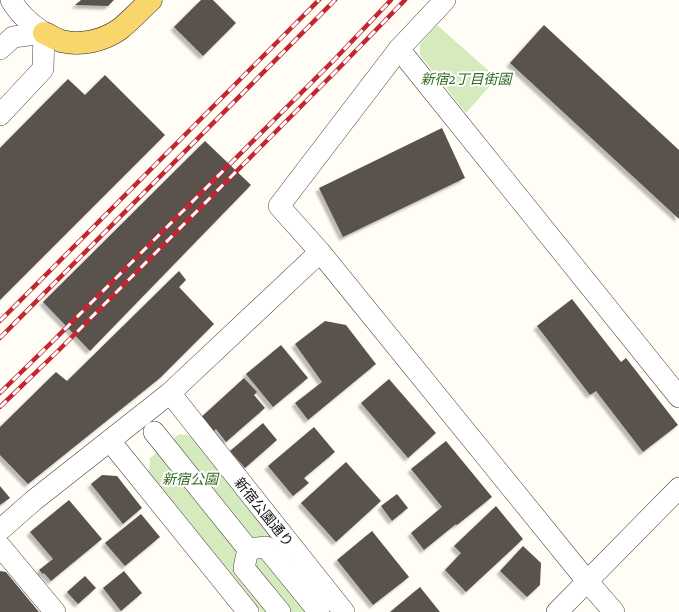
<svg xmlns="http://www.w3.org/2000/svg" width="679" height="612" font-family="'Zilla Slab','Noto Sans JP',serif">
	<defs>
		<filter id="shadow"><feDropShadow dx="-3.5" dy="3.5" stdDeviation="1" flood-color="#0004"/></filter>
	</defs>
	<rect width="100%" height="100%" fill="#fffdf5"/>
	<g fill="#d5ebbd">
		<path d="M437,25L497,78L466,113L420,55V44Z"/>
		<path d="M179,434L193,436L335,612H261L149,473L150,458Z"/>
	</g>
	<g fill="#5a524d" filter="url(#shadow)">
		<path d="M81,0H114L108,6L75,5Z"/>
		<path d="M201,0H213L236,23L203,56L174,27Z"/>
		<path d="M544,25L679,150V219L510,63Z"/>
		<path d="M105,75L165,135L0,300V148L68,79L85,95Z"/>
		<path d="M442,128L465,178L343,237L319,188Z"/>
		<path d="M205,141L251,185L90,351L43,302Z"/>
		<path d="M179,271L186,280L179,287L214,324L160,378L28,484L0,455V427L56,372L67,381Z"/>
		<path d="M572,299L621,362L626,358L678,425L643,452L596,391L590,395L537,326Z"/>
		<path d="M325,321L346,325L376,364L308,420L295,403L322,382L295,344Z"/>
		<path d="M281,345L308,378L273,407L246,374Z"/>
		<path d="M244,378L257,392L254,395L265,408L226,442L216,429L210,435L197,421Z"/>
		<path d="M389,379L436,433L408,458L361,403Z"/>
		<path d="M263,423L277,440L245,468L230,451Z"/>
		<path d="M314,427L335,452L304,478L309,483L293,496L268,466Z"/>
		<path d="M446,441L492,497L457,525L456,524L424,550L411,533L442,507L411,469Z"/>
		<path d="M346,462L381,501L336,542L301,503Z"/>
		<path d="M102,475L117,476L142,508L123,524L91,484Z"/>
		<path d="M0,486L10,498L0,505Z"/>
		<path d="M397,494L408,508L392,521L381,506Z"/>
		<path d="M69,500L102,539L51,581L44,573L43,574L39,570L53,559L30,532Z"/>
		<path d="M496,506L523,539L466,592L445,570L461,553L454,546Z"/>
		<path d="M141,514L160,537L125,566L105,543Z"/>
		<path d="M372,531L409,577L373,605L337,560Z"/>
		<path d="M523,546L541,563L540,585L527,597L500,571Z"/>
		<path d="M0,571L6,572L39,612H0Z"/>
		<path d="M124,571L142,593L121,611L103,588Z"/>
		<path d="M85,576L96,588L78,604L67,592Z"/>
		<path d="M420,587L440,612H390Z"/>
	</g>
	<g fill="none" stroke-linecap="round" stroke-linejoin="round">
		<defs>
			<g id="minor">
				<path d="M11,0C20,15 30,23 44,33"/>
				<path d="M445,0L399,49L279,206L320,252L587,581L614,612"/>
				<path d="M0,49L13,37L44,33"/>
				<path d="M399,49L679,397"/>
				<path d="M0,115L43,69L44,33"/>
				<path d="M170,393L344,612"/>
				<path d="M154,432L248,549L244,568L280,612"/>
				<path d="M110,441L248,612"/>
				<path d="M0,530L33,501L170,393L320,252"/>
				<path d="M0,546L55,612"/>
				<path d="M248,549L266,547L319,612"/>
				<path d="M557,612L679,488"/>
			</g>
			<path id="major" d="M44,33C50,35 55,39 61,41C81,46 103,41 120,29C130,21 141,9 151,0"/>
		</defs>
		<use href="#minor" stroke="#444" stroke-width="22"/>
		<use href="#major" stroke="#222" stroke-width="23"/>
		<use href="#minor" stroke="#fff" stroke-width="21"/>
		<use href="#major" stroke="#f9d66b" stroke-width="22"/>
		<defs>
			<g id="rail">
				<path d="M0,321L319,0"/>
				<path d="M0,338L335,0"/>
				<path d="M0,393L52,342L335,59L391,0"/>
				<path d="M0,407L59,350L341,66L405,0"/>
			</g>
		</defs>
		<use href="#rail" stroke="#c4262e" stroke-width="4.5"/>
		<use href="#rail" stroke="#fff" stroke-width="3" stroke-dasharray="9" stroke-linecap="butt"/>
	</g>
	<g text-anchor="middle" stroke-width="4" stroke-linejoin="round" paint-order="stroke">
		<g font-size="14" font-style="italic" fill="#2f6b1f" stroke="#fff">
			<text x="466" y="84">新宿2丁目街園</text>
			<text x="190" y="484">新宿公園</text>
		</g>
		<g font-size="14" fill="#111" stroke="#fff">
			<text transform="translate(264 512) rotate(51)" y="5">新宿公園通り</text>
		</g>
	</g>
</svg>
